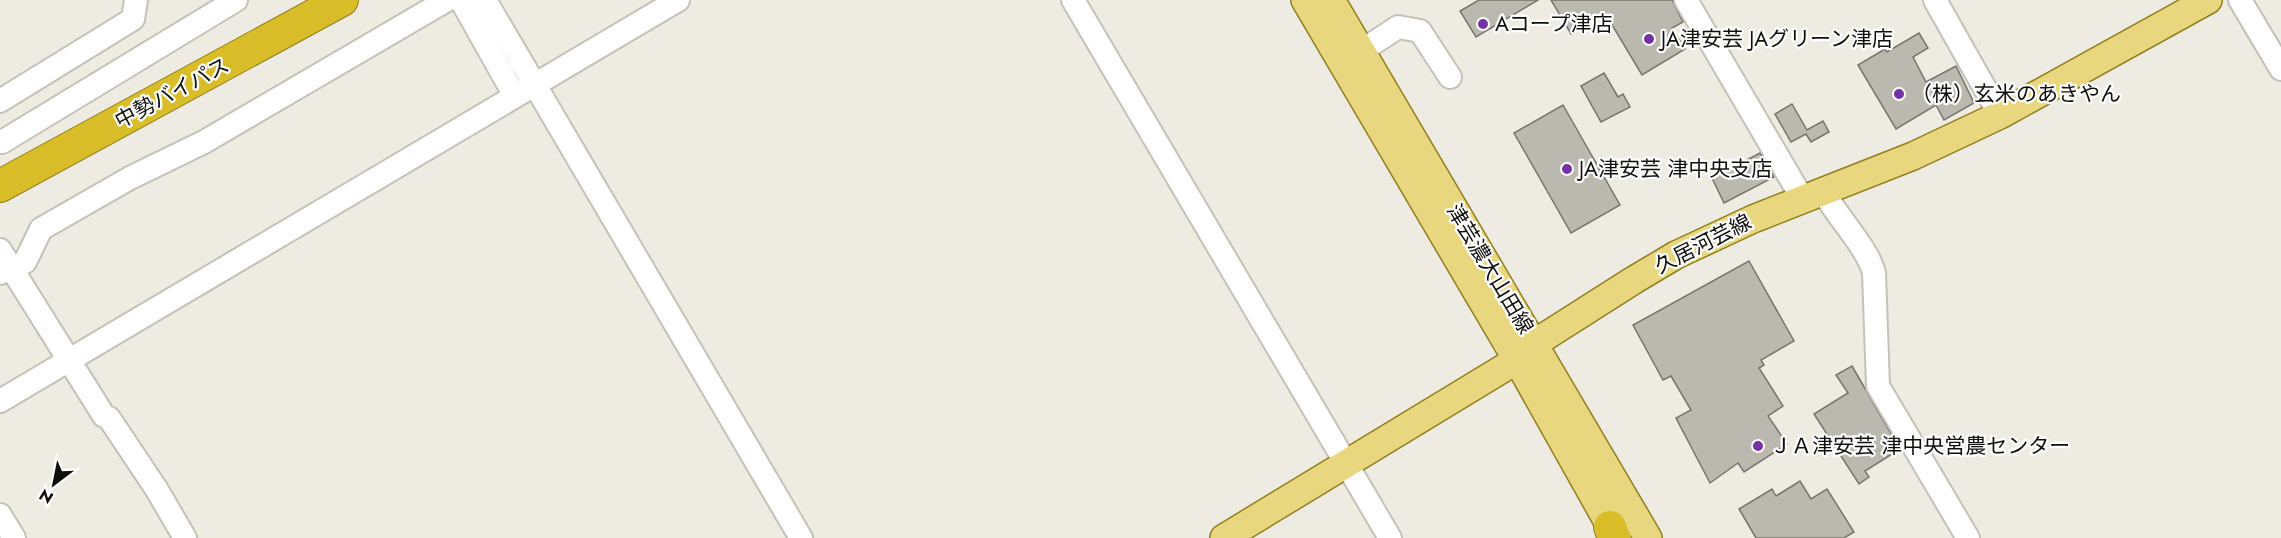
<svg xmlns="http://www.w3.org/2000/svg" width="2281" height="538" font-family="Jost,'Noto Sans JP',sans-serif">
	<rect width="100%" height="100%" fill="#eeece2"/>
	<g fill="#bab8af" stroke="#77756c" stroke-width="1.5">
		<path d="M1479,0H1538L1476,37L1460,11Z"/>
		<path d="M1551,0H1672L1683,22L1672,28L1685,49L1642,75L1605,13L1571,34Z"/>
		<path d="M1919,33L1928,48L1913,57L1926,82L1956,66L1974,103L1944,120L1936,105L1896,129L1858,65L1885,49L1887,52Z"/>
		<path d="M1604,73L1618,97L1623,94L1630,107L1601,122L1581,86Z"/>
		<path d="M1792,104L1807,130L1823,121L1829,132L1811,142L1806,134L1791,142L1775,114Z"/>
		<path d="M1563,105L1620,205L1571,233L1514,133Z"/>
		<path d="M1760,153L1774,177L1724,203L1712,178Z"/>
		<path d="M1749,261L1794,341L1761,360L1764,365L1759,368L1783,406L1768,416L1787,444L1744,472L1738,463L1710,483L1676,418L1691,410L1671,376L1663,380L1633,325Z"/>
		<path d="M1852,366L1900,449L1865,471L1869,477L1859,484L1814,414L1848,393L1836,375Z"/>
		<path d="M1800,481L1811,499L1827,489L1854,532L1844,538H1756L1739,509L1772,489L1776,496Z"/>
	</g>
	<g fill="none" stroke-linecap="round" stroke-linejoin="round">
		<defs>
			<g id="minor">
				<path d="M461,0L515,96"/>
				<path d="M485,0L801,538"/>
				<path d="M1073,0L1390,538"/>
				<path d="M1686,0L1802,198"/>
				<path d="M1935,0L2000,115"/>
				<path d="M2240,0L2281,69"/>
				<path d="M1345,59L1360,52L1398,27L1420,31L1450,77"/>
				<path d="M0,101L133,19L136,0"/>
				<path d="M0,141L2,142L236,0"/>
				<path d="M1823,191C1837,217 1868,248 1874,273L1878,386L1968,538"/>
				<path d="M0,250L104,416L109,418L157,490L185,538"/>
				<path d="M0,273L25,262L41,229L130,178L204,142L447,0"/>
				<path d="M0,401L678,0"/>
				<path d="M0,515L14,538"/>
			</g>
			<g id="major">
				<path d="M1305,0L1517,360L1617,538"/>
				<path d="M1331,0L1648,538"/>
				<path d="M1224,538L1517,360L1535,343L1634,280L1676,255L1753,219L1913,156L2000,115L2208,0"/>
			</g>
			<g id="highway">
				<path d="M0,186L342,0"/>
				<path d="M1610,527L1614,538"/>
			</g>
		</defs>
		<use href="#minor" stroke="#c4c2b8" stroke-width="26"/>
		<use href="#major" stroke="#927f1e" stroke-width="30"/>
		<use href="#highway" stroke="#927f1e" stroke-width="34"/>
		<use href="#minor" stroke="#fff" stroke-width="22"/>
		<use href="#major" stroke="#e8d77e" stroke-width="27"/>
		<use href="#highway" stroke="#d8bc28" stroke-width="32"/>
	</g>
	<g fill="#7531a5" stroke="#fff" stroke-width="2">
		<circle cx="1483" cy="24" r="6"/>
		<circle cx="1649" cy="39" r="6"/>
		<circle cx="1899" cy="94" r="6"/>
		<circle cx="1567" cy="169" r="6"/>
		<circle cx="1758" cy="446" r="6"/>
	</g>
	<g text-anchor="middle" stroke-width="4.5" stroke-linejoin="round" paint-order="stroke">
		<g font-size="21" fill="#0f0e0b" stroke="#fff" text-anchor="start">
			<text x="1495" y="31">Aコープ津店</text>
			<text x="1661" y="46">JA津安芸 JAグリーン津店</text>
			<text x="1911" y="101">（株）玄米のあきやん</text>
			<text x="1579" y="176">JA津安芸 津中央支店</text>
			<text x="1770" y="453">ＪＡ津安芸 津中央営農センター</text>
		</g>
		<g font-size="21" fill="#0f0e0b" stroke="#fff">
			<text transform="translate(172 93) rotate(-28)" y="7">中勢バイパス</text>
			<text transform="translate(1703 244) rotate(-27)" y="7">久居河芸線</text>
			<text transform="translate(1490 269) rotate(59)" y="7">津芸濃大山田線</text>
		</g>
	</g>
	<g transform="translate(54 484) rotate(212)" stroke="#ffffff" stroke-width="4.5" paint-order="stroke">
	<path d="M0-4.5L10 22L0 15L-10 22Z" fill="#0f0e0b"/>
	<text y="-9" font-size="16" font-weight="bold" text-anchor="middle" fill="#0f0e0b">N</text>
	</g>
</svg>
